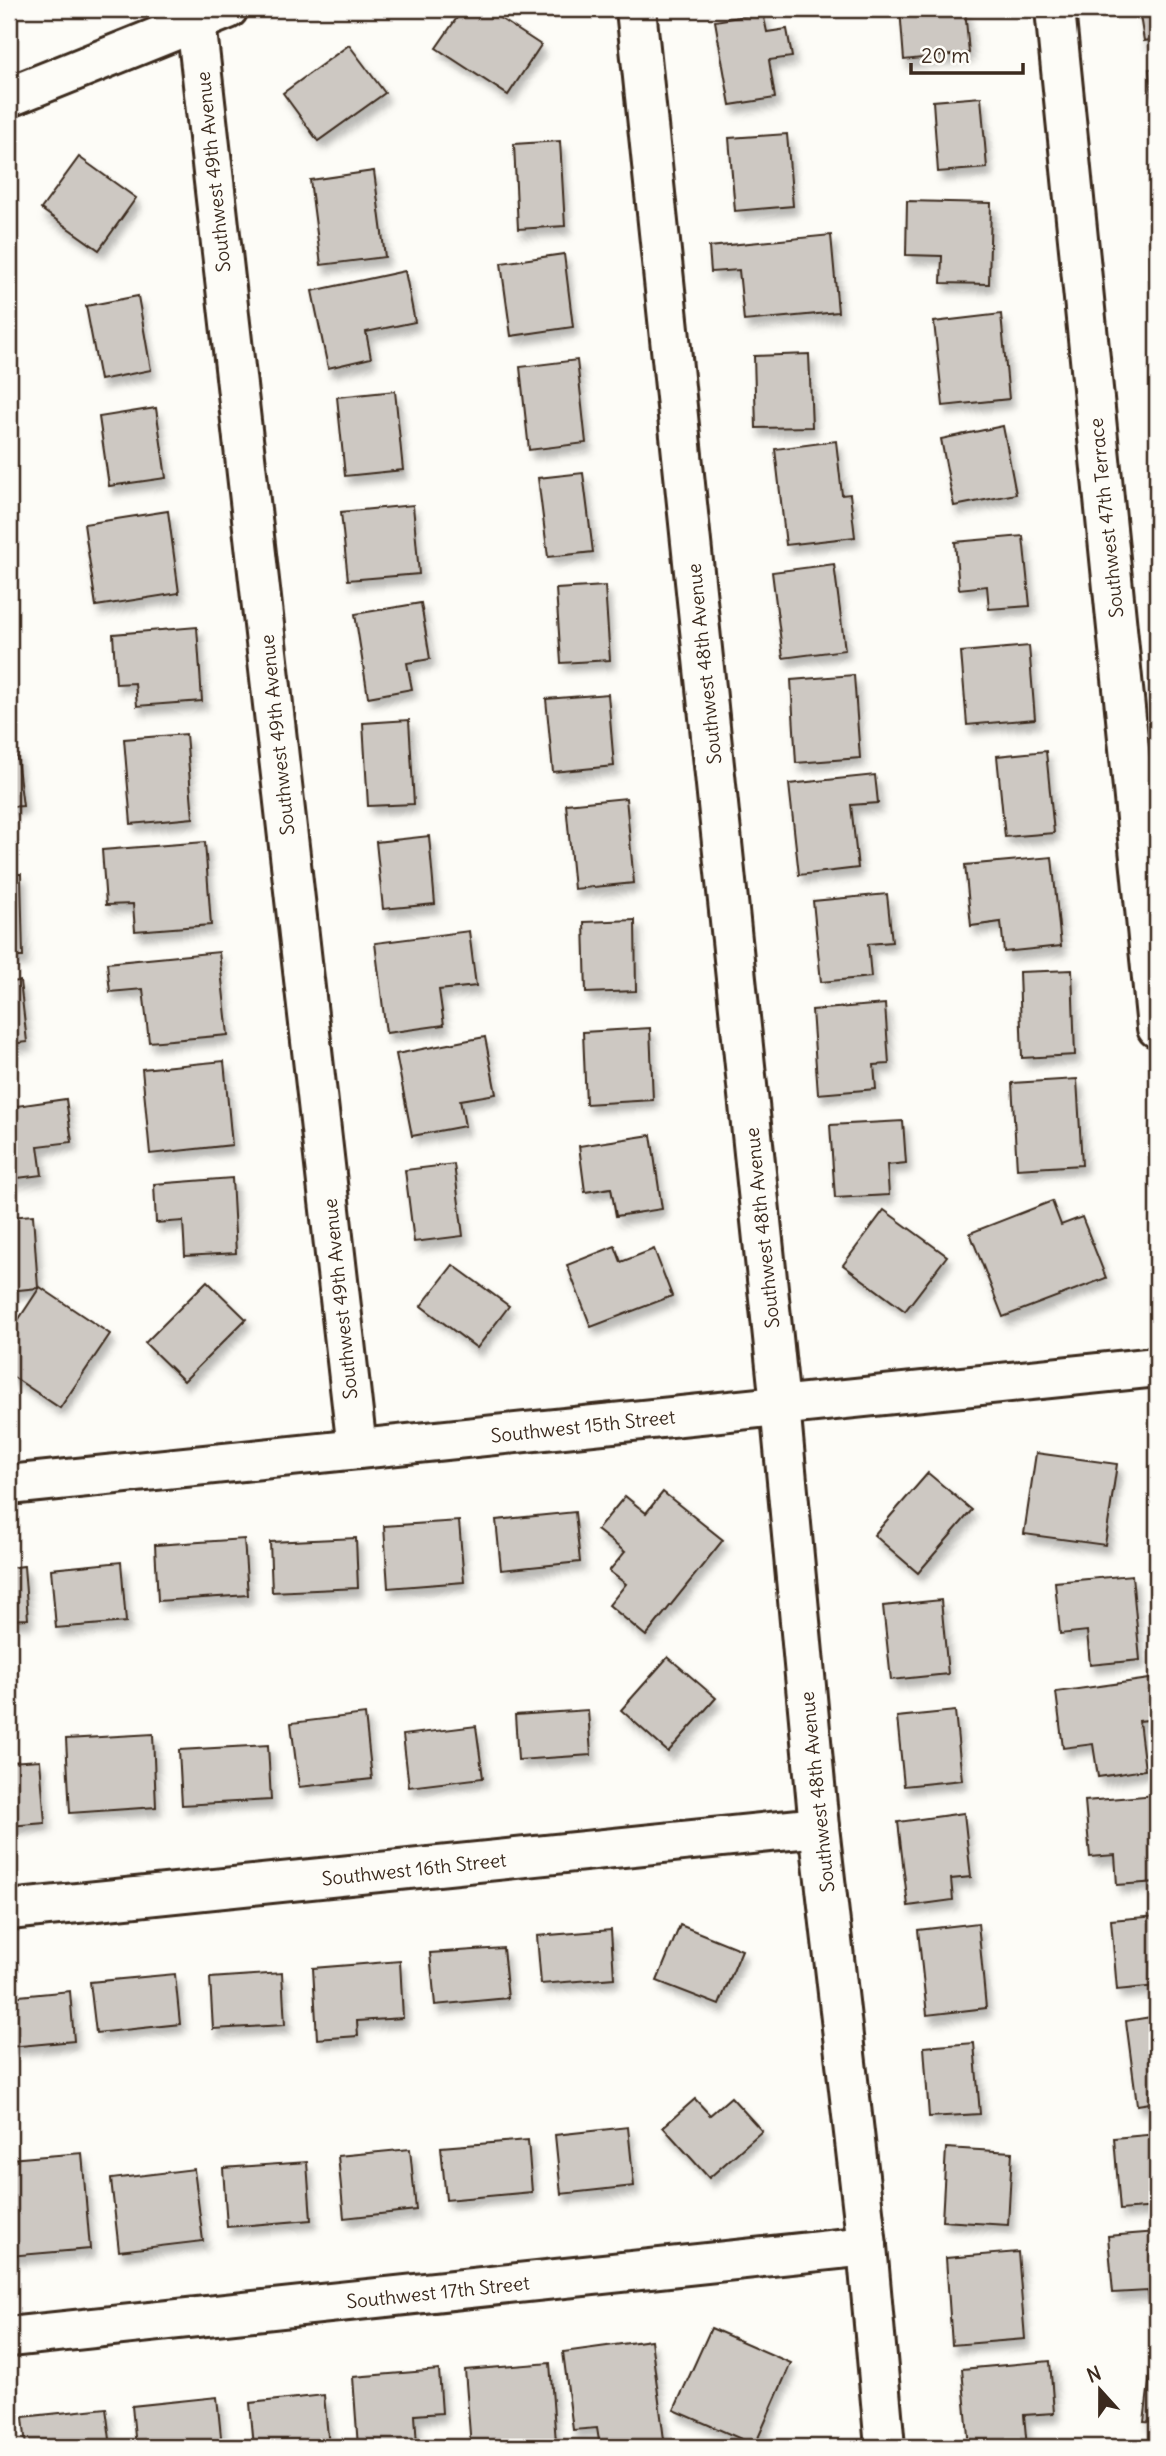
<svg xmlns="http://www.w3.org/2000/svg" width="1166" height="2456" font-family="Delius,sans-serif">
	<defs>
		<filter id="shadow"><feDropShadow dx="4.5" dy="8" stdDeviation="3.5" flood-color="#0004"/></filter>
	</defs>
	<rect width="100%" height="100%" fill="#fdfcf7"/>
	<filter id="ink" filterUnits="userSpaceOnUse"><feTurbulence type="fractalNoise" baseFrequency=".0143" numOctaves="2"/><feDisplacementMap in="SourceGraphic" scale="14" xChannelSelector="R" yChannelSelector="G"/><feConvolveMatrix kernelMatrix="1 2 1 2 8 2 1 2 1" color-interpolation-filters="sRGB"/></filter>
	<g filter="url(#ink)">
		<g fill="#cdc8c2" stroke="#3b2a1e" stroke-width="2" filter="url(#shadow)">
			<path d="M463,9H486L541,45L508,95L436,48Z"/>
			<path d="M900,9H965L969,53L904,60Z"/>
			<path d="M1139,9H1157V39L1144,41Z"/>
			<path d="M763,13L767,32L787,29L792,57L769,60L775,98L730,105L715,21Z"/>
			<path d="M349,45L385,93L318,141L283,93Z"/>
			<path d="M1157,68V142L1149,69Z"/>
			<path d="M981,97L987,168L938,172L933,101Z"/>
			<path d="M787,134L793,206L735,211L729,138Z"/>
			<path d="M560,141L565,226L518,229L514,144Z"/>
			<path d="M79,157L136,198L99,250L41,209Z"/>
			<path d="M374,171L385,257L321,265L310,180Z"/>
			<path d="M907,201L991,203L989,284L941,283L942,256L906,255Z"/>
			<path d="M831,235L838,312L744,321L739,270L711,272L709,247Z"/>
			<path d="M564,254L573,327L511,336L501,263Z"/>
			<path d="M405,271L415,322L366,332L371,358L328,368L312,291Z"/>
			<path d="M138,296L151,370L100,380L86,306Z"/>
			<path d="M1001,314L1009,399L943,406L934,322Z"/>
			<path d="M809,354L812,427L756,428L754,356Z"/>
			<path d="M577,360L586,443L529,450L520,367Z"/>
			<path d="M395,391L403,470L345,476L337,397Z"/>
			<path d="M156,408L166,478L109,486L99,417Z"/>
			<path d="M1003,426L1016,494L954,506L941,439Z"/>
			<path d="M836,441L842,495L850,494L855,537L786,545L775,449Z"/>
			<path d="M583,473L593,552L548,557L538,478Z"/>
			<path d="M413,505L419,574L348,580L341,512Z"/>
			<path d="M168,511L179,593L96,606L84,524Z"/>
			<path d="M1023,536L1030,606L989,609L987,586L959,589L955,542Z"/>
			<path d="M834,564L845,650L783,658L772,572Z"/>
			<path d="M605,586L610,660L561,663L556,589Z"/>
			<path d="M421,603L430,659L407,663L412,689L368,697L355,614Z"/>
			<path d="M197,627L202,701L137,706L135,683L116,684L113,634Z"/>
			<path d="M1029,646L1035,719L967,725L961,652Z"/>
			<path d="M854,675L860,758L796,763L791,680Z"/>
			<path d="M608,694L614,766L553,772L546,699Z"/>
			<path d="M409,720L414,804L368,806L363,723Z"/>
			<path d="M186,734L193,818L131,824L124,739Z"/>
			<path d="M16,751L23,806L9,807V752Z"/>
			<path d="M1046,751L1054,833L1005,837L997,756Z"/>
			<path d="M875,775L878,803L851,805L858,868L799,875L789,784Z"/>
			<path d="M626,798L634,883L574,889L566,804Z"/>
			<path d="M429,836L435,904L383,909L376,842Z"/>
			<path d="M205,842L211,925L135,931L133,904L106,905L102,850Z"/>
			<path d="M1052,857L1061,946L1004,952L1001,922L971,926L965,865Z"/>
			<path d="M9,874H21L23,957H9Z"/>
			<path d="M887,894L892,942L868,944L871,977L821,982L813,901Z"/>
			<path d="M635,920L636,991L586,993L584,922Z"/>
			<path d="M469,931L476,986L439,990L444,1025L386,1033L375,943Z"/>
			<path d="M219,952L228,1035L149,1042L143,989L110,992L107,963Z"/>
			<path d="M1072,970L1075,1055L1022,1058L1019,972Z"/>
			<path d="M20,981L27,1042L9,1044V982Z"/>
			<path d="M885,1004L889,1064L874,1065L876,1089L818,1094L812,1010Z"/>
			<path d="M650,1028L653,1100L586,1104L583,1032Z"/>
			<path d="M485,1037L496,1094L460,1100L465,1126L412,1136L396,1054Z"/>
			<path d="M224,1061L232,1145L150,1154L142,1069Z"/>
			<path d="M1077,1079L1082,1165L1017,1169L1012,1083Z"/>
			<path d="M66,1099L72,1142L38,1146L42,1175L9,1179V1107Z"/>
			<path d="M903,1121L906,1163L887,1165L889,1195L835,1198L830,1125Z"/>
			<path d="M651,1135L662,1209L616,1216L611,1188L585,1192L579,1146Z"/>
			<path d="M454,1164L463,1236L414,1242L405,1170Z"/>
			<path d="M232,1178L236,1253L185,1256L183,1221L156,1223L154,1184Z"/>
			<path d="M1052,1201L1061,1225L1082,1217L1106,1278L1003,1317L970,1233Z"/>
			<path d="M884,1210L947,1256L905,1311L843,1265Z"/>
			<path d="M33,1215L38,1288L9,1291V1217Z"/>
			<path d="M615,1246L621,1262L654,1249L672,1296L591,1327L567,1265Z"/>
			<path d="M453,1265L509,1306L477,1348L421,1306Z"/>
			<path d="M207,1281L246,1319L184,1381L145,1343Z"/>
			<path d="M40,1287L110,1334L60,1408L9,1374V1334Z"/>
			<path d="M1036,1453L1117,1464L1105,1545L1024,1534Z"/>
			<path d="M928,1473L972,1510L918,1573L874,1535Z"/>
			<path d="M663,1492L723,1540L646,1636L609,1605L626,1584L609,1571L625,1552L597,1530L625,1496L646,1513Z"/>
			<path d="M575,1512L580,1562L501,1570L496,1520Z"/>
			<path d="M459,1521L464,1582L388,1588L384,1526Z"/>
			<path d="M356,1538L358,1588L272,1592L270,1542Z"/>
			<path d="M244,1539L248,1595L158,1601L155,1545Z"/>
			<path d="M121,1562L126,1622L56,1628L51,1569Z"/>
			<path d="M24,1566L28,1619L9,1620V1568Z"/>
			<path d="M1132,1575L1140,1660L1090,1665L1087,1631L1060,1634L1055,1582Z"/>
			<path d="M941,1600L948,1674L891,1680L883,1606Z"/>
			<path d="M668,1657L716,1698L668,1752L621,1710Z"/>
			<path d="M1157,1678V1719L1139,1721L1145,1770L1098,1777L1093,1744L1063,1748L1056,1692Z"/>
			<path d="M588,1710L591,1755L518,1760L515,1715Z"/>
			<path d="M955,1711L962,1780L904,1786L897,1717Z"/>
			<path d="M365,1714L372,1779L299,1787L291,1723Z"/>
			<path d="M476,1726L483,1778L409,1787L403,1735Z"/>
			<path d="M153,1734L156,1807L70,1813L66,1739Z"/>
			<path d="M268,1745L271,1800L182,1805L179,1750Z"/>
			<path d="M40,1760L45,1823L9,1826V1762Z"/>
			<path d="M1156,1795L1157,1882L1117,1885L1115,1855L1090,1857L1085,1801Z"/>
			<path d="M964,1813L971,1877L951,1879L953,1900L908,1906L898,1822Z"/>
			<path d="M1157,1916V1986L1117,1990L1111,1920Z"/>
			<path d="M978,1923L986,2008L927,2015L918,1930Z"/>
			<path d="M680,1925L742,1950L719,2005L657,1981Z"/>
			<path d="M611,1930L614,1978L541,1984L537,1936Z"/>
			<path d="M503,1948L508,1998L435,2005L430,1953Z"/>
			<path d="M400,1961L403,2018L357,2021L358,2036L317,2039L313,1968Z"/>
			<path d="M282,1973L285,2025L213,2029L210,1978Z"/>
			<path d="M175,1974L180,2024L96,2033L90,1982Z"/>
			<path d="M70,1991L74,2041L9,2047V1997Z"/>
			<path d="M1157,2016V2102L1137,2105L1126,2021Z"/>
			<path d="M974,2043L980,2114L929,2117L924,2047Z"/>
			<path d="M731,2097L762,2131L709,2178L663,2127L695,2099L710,2115Z"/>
			<path d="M628,2127L634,2186L561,2194L555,2135Z"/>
			<path d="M1157,2134V2207L1120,2210L1114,2138Z"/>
			<path d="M528,2140L532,2192L446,2200L441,2147Z"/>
			<path d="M946,2148L1012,2152L1008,2225L942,2221Z"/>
			<path d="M410,2149L416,2210L344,2218L338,2156Z"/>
			<path d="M82,2153L90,2249L9,2256V2159Z"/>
			<path d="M307,2162L311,2220L227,2227L223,2168Z"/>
			<path d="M194,2169L203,2241L119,2251L111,2179Z"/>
			<path d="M1157,2232V2316H1150L1148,2291L1113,2293L1108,2236Z"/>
			<path d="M1018,2252L1025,2339L952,2345L946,2258Z"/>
			<path d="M711,2328L791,2363L755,2445L674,2410Z"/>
			<path d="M651,2340L665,2447H600L597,2428L573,2430L563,2352Z"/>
			<path d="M1153,2351L1157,2352V2423L1144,2422Z"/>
			<path d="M1050,2361L1054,2413L1024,2415L1027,2447H969L962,2369Z"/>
			<path d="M550,2363L556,2442L471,2447L465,2370Z"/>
			<path d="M439,2370L442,2413L415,2415L417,2445L358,2447L353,2377Z"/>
			<path d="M324,2395L329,2447H254L250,2403Z"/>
			<path d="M217,2397L222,2447H136L132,2406Z"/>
			<path d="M106,2408L111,2447H26L23,2417Z"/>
		</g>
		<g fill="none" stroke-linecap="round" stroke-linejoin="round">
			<defs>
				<g id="minor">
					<path d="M636,9L780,1405L819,1827L867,2246L885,2447"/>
					<path d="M1055,9L1157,1028"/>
					<path d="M196,22L357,1449"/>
					<path d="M9,97L228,9"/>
					<path d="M9,1485L1157,1367"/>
					<path d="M9,1910L819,1827"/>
					<path d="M9,2337L867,2246"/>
				</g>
			</defs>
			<use href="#minor" stroke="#3b2a1e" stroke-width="44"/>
			<use href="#minor" stroke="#fdfcf7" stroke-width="38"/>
		</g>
	</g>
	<g text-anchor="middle" stroke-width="5" stroke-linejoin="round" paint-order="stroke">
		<g font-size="19" fill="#3b2a1e" stroke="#fdfcf7">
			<text transform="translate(213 172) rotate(-96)" y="7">Southwest 49th Avenue</text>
			<text transform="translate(1106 518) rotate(-96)" y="7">Southwest 47th Terrace</text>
			<text transform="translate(704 664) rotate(-96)" y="7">Southwest 48th Avenue</text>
			<text transform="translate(277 735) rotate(-96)" y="7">Southwest 49th Avenue</text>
			<text transform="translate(762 1228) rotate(-96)" y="7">Southwest 48th Avenue</text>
			<text transform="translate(340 1299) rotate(-96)" y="7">Southwest 49th Avenue</text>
			<text transform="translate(583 1426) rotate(-6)" y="7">Southwest 15th Street</text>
			<text transform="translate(817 1792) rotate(-96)" y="7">Southwest 48th Avenue</text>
			<text transform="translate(414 1869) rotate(-6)" y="7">Southwest 16th Street</text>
			<text transform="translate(438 2292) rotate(-6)" y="7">Southwest 17th Street</text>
		</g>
	</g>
	<rect width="1166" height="2456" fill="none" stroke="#fdfcf7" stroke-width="35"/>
	<rect x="18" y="18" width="1131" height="2421" fill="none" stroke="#3b2a1e" stroke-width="2.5" filter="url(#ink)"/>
	<g transform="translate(1100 2390) rotate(339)" stroke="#fdfcf7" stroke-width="5" paint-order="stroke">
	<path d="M0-5L12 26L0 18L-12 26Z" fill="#3b2a1e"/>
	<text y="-10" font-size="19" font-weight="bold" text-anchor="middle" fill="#3b2a1e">N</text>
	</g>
	<path d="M911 63v10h112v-10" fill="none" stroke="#3b2a1e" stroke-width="3.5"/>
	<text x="921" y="63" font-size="21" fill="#3b2a1e" stroke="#fdfcf7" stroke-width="5" paint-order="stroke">20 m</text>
</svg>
